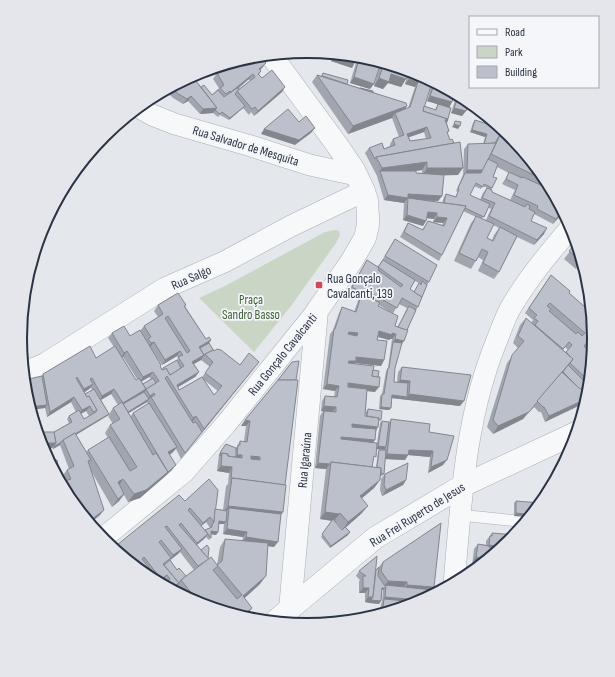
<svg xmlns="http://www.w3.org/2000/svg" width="615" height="677" font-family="'Sofia Sans Condensed',sans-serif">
	<rect width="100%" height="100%" fill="#e4e7ec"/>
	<path fill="#c9d6c5" d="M336,230L339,231L340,235L336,243L291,306L254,352L199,298L225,286L325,232Z"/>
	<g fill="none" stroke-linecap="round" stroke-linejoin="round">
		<defs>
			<path id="service" d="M460,515L527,522"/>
			<g id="minor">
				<path d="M138,107L152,115L175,124L251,146L310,165L356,175"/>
				<path d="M23,371L35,368L46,363L165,288L224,262L291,226L364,191"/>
				<path d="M102,539L184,472L226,424L317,311"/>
				<path d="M454,585C461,502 465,417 497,340C501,330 505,318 510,309C527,279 550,252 572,226"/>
			</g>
			<g id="tertiary">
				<path d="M271,55L337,145L354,170L364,191L367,201L368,216V225L365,238L351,262L317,311L290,609"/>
				<path d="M273,623L375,538L462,486L578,432"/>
			</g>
		</defs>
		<use href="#service" stroke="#a9aeb7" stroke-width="12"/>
		<use href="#minor" stroke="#a9aeb7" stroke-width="22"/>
		<use href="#tertiary" stroke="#a9aeb7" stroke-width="23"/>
		<use href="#service" stroke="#f7f8fa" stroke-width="11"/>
		<use href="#minor" stroke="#f7f8fa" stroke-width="21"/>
		<use href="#tertiary" stroke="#f7f8fa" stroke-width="22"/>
	</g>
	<g fill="#a1a5ae" fill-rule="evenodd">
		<path d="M333,54L357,56L352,68L331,61Z"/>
		<path d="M252,56L266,63L260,70L261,71L259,75L262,78L285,87L282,92L254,116L251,112L249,115L243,108L229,120L220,115L218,117L213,113L200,114L188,101L183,104L173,98L165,90L192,76L201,87L212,95L219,88L213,79L217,73L228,67L234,62ZM249,79L250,81L239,89H238Z"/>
		<path d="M358,56L364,57L370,89L350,83Z"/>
		<path d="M381,62L409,70L406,79L401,87L388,83L383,89L374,86Z"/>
		<path d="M409,70L418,73L427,85L424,106L435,110L438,104L427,101L433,81L455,93L449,107L447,123L449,131L447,134L458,175H444L442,196L438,201H430L442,203L444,197L446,194L455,197L458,192L456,191L463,175L464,149L468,144H483L485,137L470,132L473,123L475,120L503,129L547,179L564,211L553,224L534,214L531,221L544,234L534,245L517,237L499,272L494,279L478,271L483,260L478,257L471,269L454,261L471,223L476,217L463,211L442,255L439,261L400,237L405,228L408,223L422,230L428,221L442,225L443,223L433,222L434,219L427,218L426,221L423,226L403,220L404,203L384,200L377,176L365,153L369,148L384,149L390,146V144L393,139L399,137L392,118L348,134L312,82L317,75L321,76L323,73L347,84L373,92L406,109L408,108L415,87L405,84ZM424,132L426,139L410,141L409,137ZM497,167L509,173L502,184L515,190L510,200L492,192L491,190L492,188L493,177ZM422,170V173H416V171ZM474,186L481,189L483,186L487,188L483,193L480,200L470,195ZM488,207L491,209L486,220L482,219ZM493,225L499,228L494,235L492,240L487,238Z"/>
		<path d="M457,94L467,100L474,105L468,103L462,116L451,113Z"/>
		<path d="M395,239L429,282L427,285L418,307L416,310L407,330L404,341L402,343L395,368L394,382H397L398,372L402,367L460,406L392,398L391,408L389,410L379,409L380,396L382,394L386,371L388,368L392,339H390L389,340L378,337L377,340L384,360L381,366L355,363L354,364L373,370L375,392L367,391L365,416H366V412L368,409L379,423L376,431L373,443H377L380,423L382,421L389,422L391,419L429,432L443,465L428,473L430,457L408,455L405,460L385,459L384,474L382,476H380V480L374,488L362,498V513L346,527L348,535L330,548L321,537L332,521L320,519L326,469L315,468L320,416L323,411H321L322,401L325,396L334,397L335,391L323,389L330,334L333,330L339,313L342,307L354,312L359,298L348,292L364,265L367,260L378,267ZM415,281L419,283L414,292L410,289ZM399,304L407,308L398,327L395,326L393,313ZM379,305L392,313L378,306ZM376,449L385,450H379L378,452L376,467H372L373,460ZM335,520L342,529V530Z"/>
		<path d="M577,242L587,273L579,266L576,269L564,259Z"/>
		<path d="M551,275L569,293L592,313L595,339L589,395L545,422L541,412H539L534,407L523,419L493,434L487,427L507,363L518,348L513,343L520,325L526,318L531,323L533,320L525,313ZM593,336L594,337L589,343L588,342L594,336ZM565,347L568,350L566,352L563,350Z"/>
		<path d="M158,305L185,306L206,339L211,340L209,343L214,351L240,365L255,367L181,459L176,449L170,455L172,470L162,479L140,498L128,502L124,495L119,501L112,507L91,471L100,515L89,524L68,498L48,460L59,471L62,482L66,481L63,475L67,470L69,469L60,445L53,449L52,448L42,449L37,432H54L69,423L67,419L69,416L76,412L71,402L47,417L45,408L30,410L25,394L43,374L96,358L114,347L108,338L112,333L130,336L140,331L144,326L158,317L154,311ZM150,347L162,365L177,356L178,358L177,360L163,368L162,370ZM122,357H123L137,379L136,380ZM201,360L210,367L202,377L179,390L178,387L195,377L199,372L194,364ZM149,377L151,379L143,384L142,381ZM204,380L218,391L214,395ZM91,388L92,390L85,394L84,392L89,389ZM111,394L118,405L113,408L108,416L113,424L110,425L105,433L108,438L88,450L86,452L76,435L107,416L109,414L101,400ZM150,399L147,402L148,404L133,413L130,417L128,413L147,402ZM86,411L89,416L84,419L81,414Z"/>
		<path d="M292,362L281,514L274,547L268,546L260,584L244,598L247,615L243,618L197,604L176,593L178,591L175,588L172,590L162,585L165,582L163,580L159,584L148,577L112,549L185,501L215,509L223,510L226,486L228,484L229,473L217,471L219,454L226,444L236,448L240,441H244L246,426H241ZM206,522L210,528L204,530L201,526ZM219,524H224L223,534L243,537L242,541L225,539L220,547L217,565L208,558L197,545L204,539L206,537L209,540L211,538V534L216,535L218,532ZM180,552L194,570L186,576L177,570L170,560L178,554Z"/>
		<path d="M567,460L559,474L557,466L559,464Z"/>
		<path d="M385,474L406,480L403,485L382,496L380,490L381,479Z"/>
		<path d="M541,495L546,498L531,517L514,516V503L516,501L538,503V500Z"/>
		<path d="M492,533L511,542L471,574L474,549L478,544L486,545V541Z"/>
		<path d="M383,562L434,587L433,590L417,604L379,616L381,604L382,602L383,590H382L381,601L379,604L365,602V593H359V581L360,580L356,576L359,571L376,570L379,567Z"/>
	</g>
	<g fill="#83868d">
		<path d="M311,51L330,53L327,57L311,52Z"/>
		<path d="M335,56L355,62L352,68L331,61Z"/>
		<path d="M266,63L262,68L256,74L259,69Z"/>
		<path d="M253,74L249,79L227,97L231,92Z"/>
		<path d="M391,74L406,79L401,87L388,83L383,89L374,86L379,78Z"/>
		<path d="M354,77L374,84L370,89L350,83Z"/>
		<path d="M409,79L418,82L415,87L405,84Z"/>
		<path d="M285,87L282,92L254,116L258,111Z"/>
		<path d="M191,96L188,101L183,104L187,99Z"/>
		<path d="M430,96L452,102L449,108L427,101Z"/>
		<path d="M468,100L474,105L466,103Z"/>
		<path d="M245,106L243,108L229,120L230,118Z"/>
		<path d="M407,106L402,114L395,113L392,118L348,134L353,126Z"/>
		<path d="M217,108L213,113L200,114L203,109Z"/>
		<path d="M454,108L466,111L462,116L451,113Z"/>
		<path d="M454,124L460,126L458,129L452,127Z"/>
		<path d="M427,127L424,132L404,139L407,134Z"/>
		<path d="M315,128L311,133L295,145L261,134L264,129Z"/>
		<path d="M472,130L487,134L485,137L470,132Z"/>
		<path d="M427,162L422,170L382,175L380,171L382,168Z"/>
		<path d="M427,168H463L458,175L422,176Z"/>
		<path d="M467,170H483L479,175L465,173Z"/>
		<path d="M408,194L442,196L438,201L407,199L408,198L404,203L384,200L388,195Z"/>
		<path d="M563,210L564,211L553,224L556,219Z"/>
		<path d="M428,212L437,213L434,219L425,218Z"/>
		<path d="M407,215L426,221L423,226L403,220Z"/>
		<path d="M437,217L447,218L443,223L433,222Z"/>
		<path d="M547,228L544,234L534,245L537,240Z"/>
		<path d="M379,331L392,333L396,334L392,339H390L389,340L375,336Z"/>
		<path d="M349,332L358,333L354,338L345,337Z"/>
		<path d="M395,339L404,341L400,346L393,342Z"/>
		<path d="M211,340L207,346L198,350L199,347Z"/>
		<path d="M154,342L150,347L147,349L151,343Z"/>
		<path d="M127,351L123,357L121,358L124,353Z"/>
		<path d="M180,351L177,356L162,365L165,360Z"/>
		<path d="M204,355L201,360L188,367L192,362Z"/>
		<path d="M356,357L384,360L381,366L355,363L352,367L345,366L349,361Z"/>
		<path d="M573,359L567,368L537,401L523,419L493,434L498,426Z"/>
		<path d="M259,362L255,367L201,434L204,429Z"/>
		<path d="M153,372L149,377L139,383L143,377Z"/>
		<path d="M199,372L195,377L175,389L177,385Z"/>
		<path d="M400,380L410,381L406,386L397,385Z"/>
		<path d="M348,383L379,387L375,392L345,388Z"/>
		<path d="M93,384L89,389L81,395L84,389Z"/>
		<path d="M327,384L339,386L335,391L323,389Z"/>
		<path d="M114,389L111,394L99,401L102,396Z"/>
		<path d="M146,389L143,394L121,406L123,403Z"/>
		<path d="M154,393L147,402L124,416L125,413L147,400L150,396Z"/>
		<path d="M409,394L464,401L460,406L391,398L392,395L407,397Z"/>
		<path d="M74,397L71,402L47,417L50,412Z"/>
		<path d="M588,398L587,402L545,422L549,416Z"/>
		<path d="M47,405L45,408L30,410L29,407Z"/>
		<path d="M90,406L86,411L78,415L82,410Z"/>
		<path d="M324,406L336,407L332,413L321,411Z"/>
		<path d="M381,407L391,408L389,410L379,409Z"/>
		<path d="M109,414L107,416L64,442V441Z"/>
		<path d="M196,416L193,421L190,423L193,418Z"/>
		<path d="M245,420L250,421L246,426H241Z"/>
		<path d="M352,424L378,427L375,432L349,430Z"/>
		<path d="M341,437L375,440L371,445L337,442Z"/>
		<path d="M61,442L60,445L53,449L54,447Z"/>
		<path d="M40,443H56L52,448L42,449Z"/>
		<path d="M378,446L386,447L385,450L376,449Z"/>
		<path d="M177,447L173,452L165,458L168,452Z"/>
		<path d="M409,450L433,451L430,457L408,455L405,460L384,459L387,454Z"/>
		<path d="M237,455H242L238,460L236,458Z"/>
		<path d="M251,456L260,457L257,462H248Z"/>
		<path d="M447,460L443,465L428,473L431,467Z"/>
		<path d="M318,463L330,464L326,469L315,468Z"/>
		<path d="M176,465L172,470L162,479L140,498L128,502L134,494Z"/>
		<path d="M221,466L232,467L229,473L217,471Z"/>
		<path d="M123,479L118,487V482Z"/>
		<path d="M380,480L374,488L355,504L360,496Z"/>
		<path d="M406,480L403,485L382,496L386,490Z"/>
		<path d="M124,494L119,501L112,507L118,499Z"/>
		<path d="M228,506L283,512L278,519L229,508L225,513H223Z"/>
		<path d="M368,506L362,513L343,530L348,522Z"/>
		<path d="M104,510L100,515L89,524L88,522Z"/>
		<path d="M325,512L340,513L334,521L320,519Z"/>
		<path d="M516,513L533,515L531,517L514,516Z"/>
		<path d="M210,517L206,522L199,528L203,523Z"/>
		<path d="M219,521L226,522L224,524H217Z"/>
		<path d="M227,529L247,532L243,537L223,534Z"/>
		<path d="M211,531L218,532L216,535L210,534Z"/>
		<path d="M350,532L348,535L330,548L331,546Z"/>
		<path d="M208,534L204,539L193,548L197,543Z"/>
		<path d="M246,537L278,542L274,547L242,542Z"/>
		<path d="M489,545L504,547L498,552L485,551Z"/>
		<path d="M182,549L178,554L169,561L173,555Z"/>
		<path d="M476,557L490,559L484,564L474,560Z"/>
		<path d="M167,575L163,580L159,583L161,579Z"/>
		<path d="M266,576L260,584L238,604L243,596Z"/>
		<path d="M388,581L407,582L402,590H403L407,585L434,587L429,595L386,591V585L383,590H380L382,588H383Z"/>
		<path d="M179,583L175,588L172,590L170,589Z"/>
		<path d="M363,588H369L365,593H359Z"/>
		<path d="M368,597H373L370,603L365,602Z"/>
		<path d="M385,597L418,600L414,605L384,599L382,602Z"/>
		<path d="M371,600L381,601L379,604L369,603Z"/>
		<path d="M252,608L247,615L243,618L240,617Z"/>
		<path d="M391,609L398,610L389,613Z"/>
	</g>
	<g fill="#bbc0ca" stroke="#83868d" fill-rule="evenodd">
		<path d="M335,54L357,56L355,62L335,56Z"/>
		<path d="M252,56H260L266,63L259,69L261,71L258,74L262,78L272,70L285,87L258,111L255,107L252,109L237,91L255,77L253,74L231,92L230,91L226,94L220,88L224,85L217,73L227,65L228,67L235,62Z"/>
		<path d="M360,56L364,57L381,62L374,84L354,77Z"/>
		<path d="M384,63L409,70L406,79L391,74L389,82L379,78Z"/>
		<path d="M411,71L418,73L430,80V81L428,80L427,85L431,86L423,111L448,119L445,120L449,131L447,132L450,140L452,139L454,143L376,157L375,159L369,148L382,143L384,149L395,145L393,139L404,135L395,113L410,107L418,82L409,79ZM427,127L431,138L410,141L407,134Z"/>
		<path d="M323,73L348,80L347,84L322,76Z"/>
		<path d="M317,75L406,103L407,106L353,126Z"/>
		<path d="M192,76L217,108L203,109L191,96L187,99L177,93L172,88L175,85Z"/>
		<path d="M435,82L455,93L452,102L430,96Z"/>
		<path d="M175,85L170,91L168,89Z"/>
		<path d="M204,85L212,95L218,90L224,97L237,88L239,89L235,94L245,106L230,118L222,112L220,114L215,110L217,108L201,87Z"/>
		<path d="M360,88L373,91V92Z"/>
		<path d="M459,95L469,101L466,111L454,108Z"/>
		<path d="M438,104L451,108L447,122L446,121L448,119L423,111L424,106L436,110Z"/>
		<path d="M288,109L299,122L306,116L315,128L299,140L264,129Z"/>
		<path d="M475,120L503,129L512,136L501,133L495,143L484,144L487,134L472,130Z"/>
		<path d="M455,121L461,122L460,126L454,124Z"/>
		<path d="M501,133L512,136L547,179L548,182L491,154Z"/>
		<path d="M460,142L463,168H427V162L382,168L376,157Z"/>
		<path d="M496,143L483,170H467L468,144Z"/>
		<path d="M488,159L498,164L493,177L497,178L492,188L484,184L483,187L476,183L470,195L490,204L484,217L465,208L466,206L444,203L446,194L456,197L459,189L458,188L465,173H481Z"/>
		<path d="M380,171H416V173L444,175L442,196L408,194V198L466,206L442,255L404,232L408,223L423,230L428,221L444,226L447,218L437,217V213L428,212L426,221L407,215L408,198L388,195Z"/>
		<path d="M509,172L522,178L523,177L547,188L548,185L550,186L563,210L556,219L537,209L538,206L514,195L518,185L506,179Z"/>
		<path d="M487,188L492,190V192L525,207L527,204L530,206L529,209L535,212L531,221L547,228L537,240L489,216L495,203L482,198Z"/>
		<path d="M476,216L494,224L487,238L493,241L500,227L517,236L499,272L483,263L488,252L482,249L476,261L459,253Z"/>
		<path d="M395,239L437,265L429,282L385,256Z"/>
		<path d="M577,242L583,260L581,261L569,251Z"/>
		<path d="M367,260L378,267L383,260L415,280L410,289L422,297L418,307L402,298L397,308L373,294L371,298L380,303L378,306L398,316L395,326L408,330L404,341L395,339L396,334L392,333V335L379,331L377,340L387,341L384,360L356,357V361H349L348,363L374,366L372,376L380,377L379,387L348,383V387L367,389L365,416L379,418L378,427L352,424V427L376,429L375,440L341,437V439L377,443L376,457L374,456L372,467L331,462L330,464L318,463L324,411L336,412V407L324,406L325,396L337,397L339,386L327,384L334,329H335L342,307L356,312L362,293L352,287ZM378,267L403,285L401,287L378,270L379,268ZM349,332L358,333L357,336L348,334Z"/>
		<path d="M551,275L570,291L569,293L592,313L594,334L584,346L593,356L591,383L570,363L573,359L566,352L572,345L569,342L563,349L535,325L538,321L534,318L537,315L529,308ZM550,303L585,333L582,336L578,332L576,334L549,311L551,309L547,306Z"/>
		<path d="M422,281L427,285L422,297L414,292L419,283L421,285Z"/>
		<path d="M178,293L186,305L184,306L206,339L209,337L211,340L199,347L204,355L192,362L199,372L177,385L179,390L202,377L214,395L222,386L205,373L213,362L205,354L213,350L214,351L217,349L221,350L240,365L249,353L259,362L204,429L196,416L193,418L167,376L165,378L193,423L196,422L202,432L185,453L151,397L155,395L154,393L150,396L146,389L159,381L153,372L143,377L127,351L124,353L112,333L124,326L130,336L140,330L161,365L160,366L162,370L166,368L170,375L184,366L178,357L183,355L180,351L165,360L154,342L151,343L148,339L151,337L144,326L163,314L158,305ZM168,316L190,351L187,353L165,318Z"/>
		<path d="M409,306L416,310L407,330L398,327Z"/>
		<path d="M526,318L573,359L529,412L498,426L493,420L512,355L524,341L518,336Z"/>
		<path d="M595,336V344L591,340Z"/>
		<path d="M393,342L402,343L395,368L394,382L408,383L407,397L392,395L391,408L381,407L382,394H384L388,368H389Z"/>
		<path d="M588,342L594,346V353L586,345Z"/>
		<path d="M209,343L214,351L213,350L205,354L202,357L204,355L200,348Z"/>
		<path d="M90,346L96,358L115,346L136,380L139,378L146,389L123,403L114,389L102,396L92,378L90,379L93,384L84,389L77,377L76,378L87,397L89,396L97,410L93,412L90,406L82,410L74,397L50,412L43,374Z"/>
		<path d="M177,360L181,368L170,375L166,368L163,370V368Z"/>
		<path d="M299,361L296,380H278L292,362Z"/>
		<path d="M568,365L588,385L580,389L563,372Z"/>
		<path d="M402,367L471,375L464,401L409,394L410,381L400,380Z"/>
		<path d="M373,370L379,371L378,377L372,376Z"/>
		<path d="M562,372L580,389L591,384L589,395L588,398L549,416L544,407H543L537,401Z"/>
		<path d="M42,376L47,405L29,407L25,394L24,380Z"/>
		<path d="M153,378L156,383L146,389L144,392L146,389L143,384Z"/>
		<path d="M278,380H298L285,485L232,478L231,479L232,467L221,466L222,453L228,454V456L242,458V455H237L238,445H240V441L247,442L250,421L245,420ZM251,456L260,457V460L251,459Z"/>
		<path d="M94,389L109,414L75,434V433L63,440L61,442L54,447V446L56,443L54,432L72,422L69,416L79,410L84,419L96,412L97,410L89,396L87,397L85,394Z"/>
		<path d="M144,392L149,399L128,412L123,404Z"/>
		<path d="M122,402L153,455L156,453L168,472L146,490L134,494L123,479L118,482L124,494L118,499L88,450L109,437L130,471L137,467L110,425L120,419L113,408Z"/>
		<path d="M149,403L177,447L168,452L176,465L166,474L168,472L133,413Z"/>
		<path d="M368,409L382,411L381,420H379V418L367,416Z"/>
		<path d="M391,419L430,424L429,432L454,436L447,460L431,467L433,451L409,450L408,455L387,454Z"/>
		<path d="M382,421L389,422L386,447L378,446Z"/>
		<path d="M37,432H54L56,443H40Z"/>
		<path d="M75,433L91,460L88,461L104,510L88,522L68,498L54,471H61L62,482L71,479L67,470L74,466L63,440Z"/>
		<path d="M226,444L236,448V457L228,456V454L222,453L220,456L221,451Z"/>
		<path d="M379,450H386L384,474L381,473V468L377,467Z"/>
		<path d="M48,460H57L59,471H54Z"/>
		<path d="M567,460L561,471L559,464Z"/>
		<path d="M331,462L381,468L380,480L360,496L368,506L348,522L340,513L339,514L325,512Z"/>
		<path d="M408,463L406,480L386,490L384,485L385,474Z"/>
		<path d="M232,478L286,485L283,512L228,506Z"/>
		<path d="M209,479L218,490L214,522L210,517L203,523L190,508L188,510L208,534L197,543L181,523L179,525L209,559L198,566L167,526L165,527L182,549L173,555L161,540L159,542L171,558L163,564L179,583L170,589L164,586L162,584L170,579L167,575L161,579L144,557L142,559L158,579L155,581L148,577L135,567L131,563L112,549L179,495L185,501Z"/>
		<path d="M541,495H548L541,505Z"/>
		<path d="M516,501L540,503V507L533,515L516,513Z"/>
		<path d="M229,508L281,514L278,542L246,537L247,532L227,529Z"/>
		<path d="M215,509L227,511L226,522L219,521L218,532L211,531V538L205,530L212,527V525L214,522Z"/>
		<path d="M333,519L342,530L345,527L350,532L331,546L322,534Z"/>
		<path d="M441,523L434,587L407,585V582L388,581L381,571L383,562Z"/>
		<path d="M492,533L516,535L511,542L504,547L489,545L490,536H492Z"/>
		<path d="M225,539L268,543L266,576L243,596L252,608L240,617L201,605L181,580L211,557L218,566L213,570L237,599L242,595L217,565L222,561Z"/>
		<path d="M478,544L489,546V547L502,549L490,559L476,557Z"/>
		<path d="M207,545L209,548L208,558L201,550Z"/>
		<path d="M377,556L373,597H368L369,588H363V576H366L359,571Z"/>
		<path d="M170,560L177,570L179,568L186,576L181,580L179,583L164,565Z"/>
		<path d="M474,560L486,561L476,571H475L473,573Z"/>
		<path d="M379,567L378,576L385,586H386L385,588H382L381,601L371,600L373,597L376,570Z"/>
		<path d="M386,585L442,591L417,604L398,610L391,609V612L382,615L384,599L417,602L418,600L385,597Z"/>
		<path d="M180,589L185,595L186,594L191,601L176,593Z"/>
		<path d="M336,617L340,623L324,624Z"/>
	</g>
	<rect fill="#d1495b" stroke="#f4f6f9" stroke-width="1.5" x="315" y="281" width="8" height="8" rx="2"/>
	<g text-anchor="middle" stroke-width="3.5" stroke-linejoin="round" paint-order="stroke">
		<g font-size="13" fill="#2b3445" stroke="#f4f6f9">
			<text transform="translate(246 145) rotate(17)" y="5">Rua Salvador de Mesquita</text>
			<text transform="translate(191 277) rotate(-24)" y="5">Rua Salgo</text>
			<text transform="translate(282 354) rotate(-51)" y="5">Rua Gonçalo Cavalcanti</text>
			<text transform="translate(304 460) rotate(-85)" y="5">Rua Igaraúna</text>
			<text transform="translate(417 514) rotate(-32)" y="5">Rua Frei Ruperto de Jesus</text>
		</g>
		<g font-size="13" fill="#2b3445" stroke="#f4f6f9" text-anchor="start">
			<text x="327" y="283">Rua Gonçalo<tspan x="327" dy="15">Cavalcanti, 139</tspan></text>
		</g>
		<g font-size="13" fill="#3f6138" stroke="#f4f6f9">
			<text x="251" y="304">Praça<tspan x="251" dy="15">Sandro Basso</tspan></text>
		</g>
	</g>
	<path d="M0 0H615V677H0ZM27 338a280 280 0 1 1 560 0a280 280 0 1 1-560 0Z" fill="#e4e6eb" fill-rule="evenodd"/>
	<path fill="none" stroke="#2b3445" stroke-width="2" d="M27 338a280 280 0 1 1 560 0a280 280 0 1 1-560 0Z"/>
	<rect x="469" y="16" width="130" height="72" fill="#f4f6f9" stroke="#a4a8b1"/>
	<rect x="477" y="29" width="20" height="6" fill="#f7f8fa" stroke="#a4a8b1"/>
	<text x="505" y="36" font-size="12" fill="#2b3445">Road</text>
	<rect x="477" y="46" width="20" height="12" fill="#c9d6c5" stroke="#a4a8b1"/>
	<text x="505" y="56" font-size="12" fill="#2b3445">Park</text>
	<rect x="477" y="66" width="20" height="12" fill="#bbc0ca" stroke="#a4a8b1"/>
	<text x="505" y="76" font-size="12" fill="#2b3445">Building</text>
</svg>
